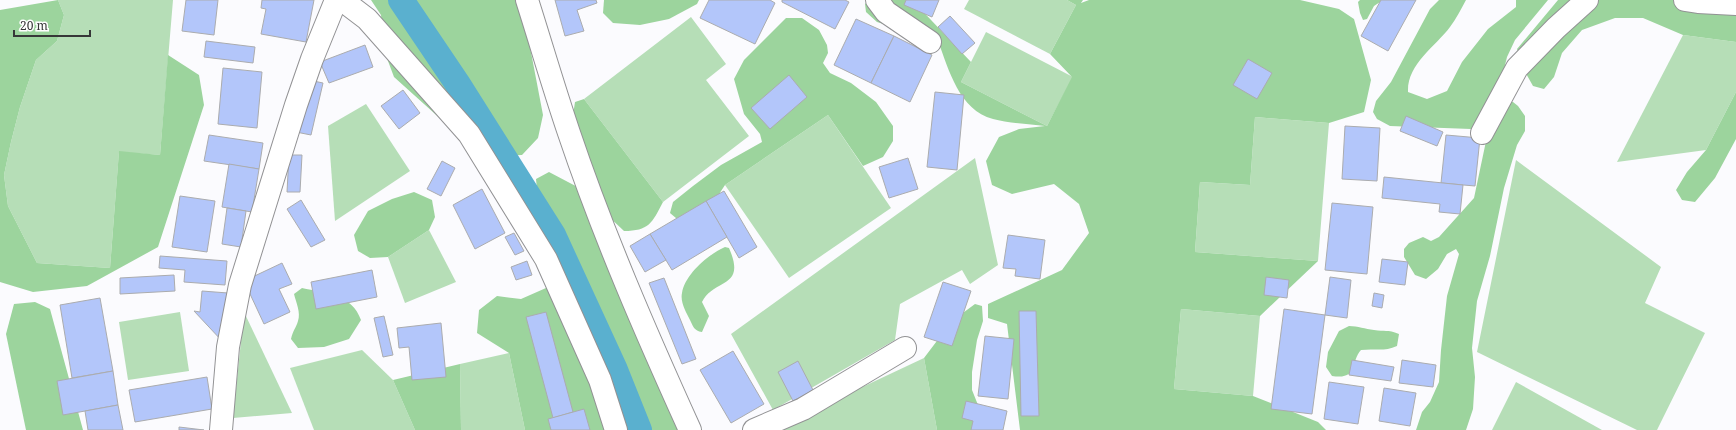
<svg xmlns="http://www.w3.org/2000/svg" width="1736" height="430" font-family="'Noto Serif',serif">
	<rect width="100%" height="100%" fill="#fbfbfe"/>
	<g fill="#b6deb7">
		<path d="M58,0H173L160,155L119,152L110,268L37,263L8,206L4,175L11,142L20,107L36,60L57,41L64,15Z"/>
		<path d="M969,0H1067L1076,5L1050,54L964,9Z"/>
		<path d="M691,17L726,64L706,80L749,136L663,202L584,99Z"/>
		<path d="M986,32L1073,77L1047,126L961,82Z"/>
		<path d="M1683,35L1736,42V92L1706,150L1617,162Z"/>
		<path d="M366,104L410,171L335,221L328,126Z"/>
		<path d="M828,115L891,208L789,278L725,185Z"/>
		<path d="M1255,117L1329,123L1318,261L1195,252L1200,182L1250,185Z"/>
		<path d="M975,158L998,265L970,284L962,270L900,304L895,340L773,410L731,334Z"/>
		<path d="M1516,160L1661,267L1645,303L1705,333L1657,430H1637L1477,352Z"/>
		<path d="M429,230L456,282L405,303L388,257Z"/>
		<path d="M1181,309L1260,316L1253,396L1174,389Z"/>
		<path d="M180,312L189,371L128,380L119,322Z"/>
		<path d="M244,312L292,413L233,418Z"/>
		<path d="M362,350L393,380L415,430H314L290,368Z"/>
		<path d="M509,353L525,430H461L460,364Z"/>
		<path d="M924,358L937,430H771Z"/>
		<path d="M1516,382L1602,430H1492Z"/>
	</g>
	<g fill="#9cd49d">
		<path d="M58,0L64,15L57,41L36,60L20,107L11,142L4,175L8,206L37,263L110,268L119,151L160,155L168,55L199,75L204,105L158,247L87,286L33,292L0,282V10Z"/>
		<path d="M371,0H521L543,115L538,138L522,155L494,156L444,122L394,77L385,53L381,15Z"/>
		<path d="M604,0H699L697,4L669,19L640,25L613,23L603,13Z"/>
		<path d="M869,0H912L971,62L961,82L1047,126L1072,77L1050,54L1076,5L1067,0H1083L1081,3L1089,0H1300L1339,9L1354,19L1371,80L1364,112L1329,123L1255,117L1250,185L1200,182L1195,252L1318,261L1260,316L1181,309L1174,389L1253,396L1318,422L1326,430H1020L1007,324L988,318V304L1062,270L1089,233L1079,204L1054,184L1012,194L992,185L986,161L999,137L1019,129L1045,126C1029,124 1007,123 993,119C959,110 949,70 938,41L877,22L866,12L865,4Z"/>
		<path d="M1360,0H1383L1374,6L1367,19L1363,20L1360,13L1358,2Z"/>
		<path d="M1439,0H1466C1461,9 1456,19 1450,27C1435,47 1407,64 1408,92L1427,99L1447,91L1462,62L1488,29L1516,7V0H1548L1515,40L1507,57L1496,102L1487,122L1471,129L1390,126L1377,119L1373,112L1376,101L1391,82L1430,9Z"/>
		<path d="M1558,0H1736V42L1683,35L1643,18H1615L1582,30L1562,53L1554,77L1544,89L1533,86L1524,70L1517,49Z"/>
		<path d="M786,18H802L819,30L827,45L828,53L823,63L830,73L851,83L876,102L893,126V141L883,157L863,166L828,115L725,185L700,223L683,224L670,213L673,202L693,186L721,165L762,142L760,134L744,114L734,79L744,60Z"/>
		<path d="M1736,92V139L1715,178L1695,202L1682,200L1676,190L1687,172L1706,150Z"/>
		<path d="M584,99L663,202C652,223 649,231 624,231L605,213L573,115L575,102Z"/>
		<path d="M1501,102H1513L1518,106L1525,116V131L1517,145L1504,188L1490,256L1477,301L1472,348L1475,377L1473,409L1466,430H1416L1422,412L1430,402L1439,382L1441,350L1447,296L1459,254L1456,249L1447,254L1438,269L1426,279L1415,275L1404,257V249L1409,243L1423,237L1431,241L1439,237L1474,198L1489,127Z"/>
		<path d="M549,172L587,192L684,430H525L509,353L477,333L479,310L497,296L521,299L546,288L536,179Z"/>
		<path d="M414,192L432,200L435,217L429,230L388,257L370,258L358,251L354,235L368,211L392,199Z"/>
		<path d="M725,247L729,248C747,289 714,278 702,302L709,316L702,332C694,331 693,326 690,320C686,312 680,302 682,293C685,274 709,254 725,247Z"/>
		<path d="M302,288C325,293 352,294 361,320L349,339L324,347L298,348L291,339C293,330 296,328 298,321C301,313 296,302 294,294Z"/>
		<path d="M35,302L50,309L83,430H26L6,334L14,304Z"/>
		<path d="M975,304L982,306L983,321L977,340L972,372V390L988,430H937L924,358L952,321Z"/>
		<path d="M1349,326C1358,326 1365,329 1374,330C1385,332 1387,329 1399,334L1397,346C1384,352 1375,348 1361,350C1350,362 1359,380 1332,376L1326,367L1328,352L1339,331Z"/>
		<path d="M460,364L461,430H415L393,380Z"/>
	</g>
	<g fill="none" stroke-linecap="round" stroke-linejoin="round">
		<path stroke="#5ab0cf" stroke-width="26" d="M401,0L457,83L553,235L615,370L639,430"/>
	</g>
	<g fill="#b3c6fa" stroke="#abacae">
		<path d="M186,0H218L214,35L182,31Z"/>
		<path d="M262,0H314L306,42L261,34L266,9L261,8Z"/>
		<path d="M555,0H596L597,3L577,10L584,31L565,36Z"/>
		<path d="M709,0H770L775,3L755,44L700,18Z"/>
		<path d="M782,0H845L849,2L835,29L782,2Z"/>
		<path d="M906,0H939L932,17L904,5Z"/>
		<path d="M1381,0H1416L1388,51L1361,36Z"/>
		<path d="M950,16L975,43L962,54L938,27Z"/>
		<path d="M856,19L894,36L871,83L834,65Z"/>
		<path d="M894,36L932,55L910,102L871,83Z"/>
		<path d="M206,41L255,47L253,63L204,57Z"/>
		<path d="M365,45L373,67L329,83L320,62Z"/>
		<path d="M1248,59L1272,73L1257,99L1233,85Z"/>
		<path d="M223,68L262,72L257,128L218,124Z"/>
		<path d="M789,75L807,97L770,129L751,108Z"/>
		<path d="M309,80L323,83L311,135L296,132Z"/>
		<path d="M403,90L420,113L399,129L381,106Z"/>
		<path d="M935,92L964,95L957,170L927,167Z"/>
		<path d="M1406,116L1443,132L1437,146L1400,131Z"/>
		<path d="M1345,126L1380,128L1377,181L1342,179Z"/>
		<path d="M209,135L263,143L259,169L204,161Z"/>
		<path d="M1446,135L1480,138L1475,186L1441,183Z"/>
		<path d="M289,155H302L300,192H287Z"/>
		<path d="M908,158L918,189L889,198L879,167Z"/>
		<path d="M442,161L455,168L441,196L427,189Z"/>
		<path d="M229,164L259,169L252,212L222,207Z"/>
		<path d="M1384,177L1463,185L1460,214L1439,212L1440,204L1382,198Z"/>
		<path d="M482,189L505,233L475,249L453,205Z"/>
		<path d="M724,191L757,247L739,258L706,201Z"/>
		<path d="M180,196L215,201L207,252L172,247Z"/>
		<path d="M301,200L325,240L311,247L287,209Z"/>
		<path d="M706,201L727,237L672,270L650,234Z"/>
		<path d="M1332,203L1373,207L1367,274L1325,270Z"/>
		<path d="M227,208L246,211L241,247L222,244Z"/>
		<path d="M514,233L524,251L515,255L505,237Z"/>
		<path d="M650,234L666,260L645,272L630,246Z"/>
		<path d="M1008,235L1045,240L1040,279L1015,276L1016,269L1003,268Z"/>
		<path d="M160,256L227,261L225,285L184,282L185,270L159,268Z"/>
		<path d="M1382,259L1408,262L1405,285L1379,282Z"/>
		<path d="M527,261L532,275L516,280L511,267Z"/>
		<path d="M282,263L292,284L279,289L290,312L264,324L244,281Z"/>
		<path d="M372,270L377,297L316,309L311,282Z"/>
		<path d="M174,275L175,291L120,294V278Z"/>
		<path d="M1266,277L1289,280L1287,298L1264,295Z"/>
		<path d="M1330,277L1351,280L1347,318L1325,315Z"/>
		<path d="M664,278L696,359L682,364L649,283Z"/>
		<path d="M943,282L971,291L952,346L924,337Z"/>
		<path d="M202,291L228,293L223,342L194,311L200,312Z"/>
		<path d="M1374,293L1384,295L1382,308L1372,306Z"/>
		<path d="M100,298L113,371L72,378L60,305Z"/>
		<path d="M1284,309L1325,315L1312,414L1271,409Z"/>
		<path d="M1019,311H1036L1039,416H1021Z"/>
		<path d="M546,312L573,412L553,418L526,317Z"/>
		<path d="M384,316L393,355L383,357L374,318Z"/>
		<path d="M441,323L446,377L412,380L409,347L399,348L397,328Z"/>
		<path d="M985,336L1014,339L1008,399L978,396Z"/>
		<path d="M733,351L764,404L731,423L700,370Z"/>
		<path d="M1352,360L1394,367L1391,381L1349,375Z"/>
		<path d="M1402,360L1436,365L1433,387L1399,383Z"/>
		<path d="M798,361L813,390L793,401L778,372Z"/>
		<path d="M113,371L118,405L63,415L57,381Z"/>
		<path d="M207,377L212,409L135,422L129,390Z"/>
		<path d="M1329,382L1364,387L1358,424L1324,419Z"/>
		<path d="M1384,388L1416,393L1410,426L1379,421Z"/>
		<path d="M966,401L1007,411L1003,430H971L973,421L962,418Z"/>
		<path d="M118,405L123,430H88L85,411Z"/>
		<path d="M584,409L590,430H551L548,419Z"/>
		<path d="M179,427L204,430H179Z"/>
	</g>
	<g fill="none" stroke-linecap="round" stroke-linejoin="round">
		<defs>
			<g id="minor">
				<path d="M342,0L367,19L469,134L546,259L600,380L616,430"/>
				<path d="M527,0C541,44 554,89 569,133C603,234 646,333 690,430"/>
				<path d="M877,0L886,12L930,42"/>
				<path d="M1685,0L1698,2L1736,4"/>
				<path d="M1482,133L1517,68L1556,28L1587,0"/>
				<path d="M221,430L228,347L240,285L296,105L312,59L336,0"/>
				<path d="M754,430L803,409L905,348"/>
			</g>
		</defs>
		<use href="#minor" stroke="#929294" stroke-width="24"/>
		<use href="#minor" stroke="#fff" stroke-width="22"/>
	</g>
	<path d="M14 30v6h76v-6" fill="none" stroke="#373738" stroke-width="2"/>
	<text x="20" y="30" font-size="12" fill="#373738" stroke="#ffffff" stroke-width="3" paint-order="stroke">20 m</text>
</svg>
